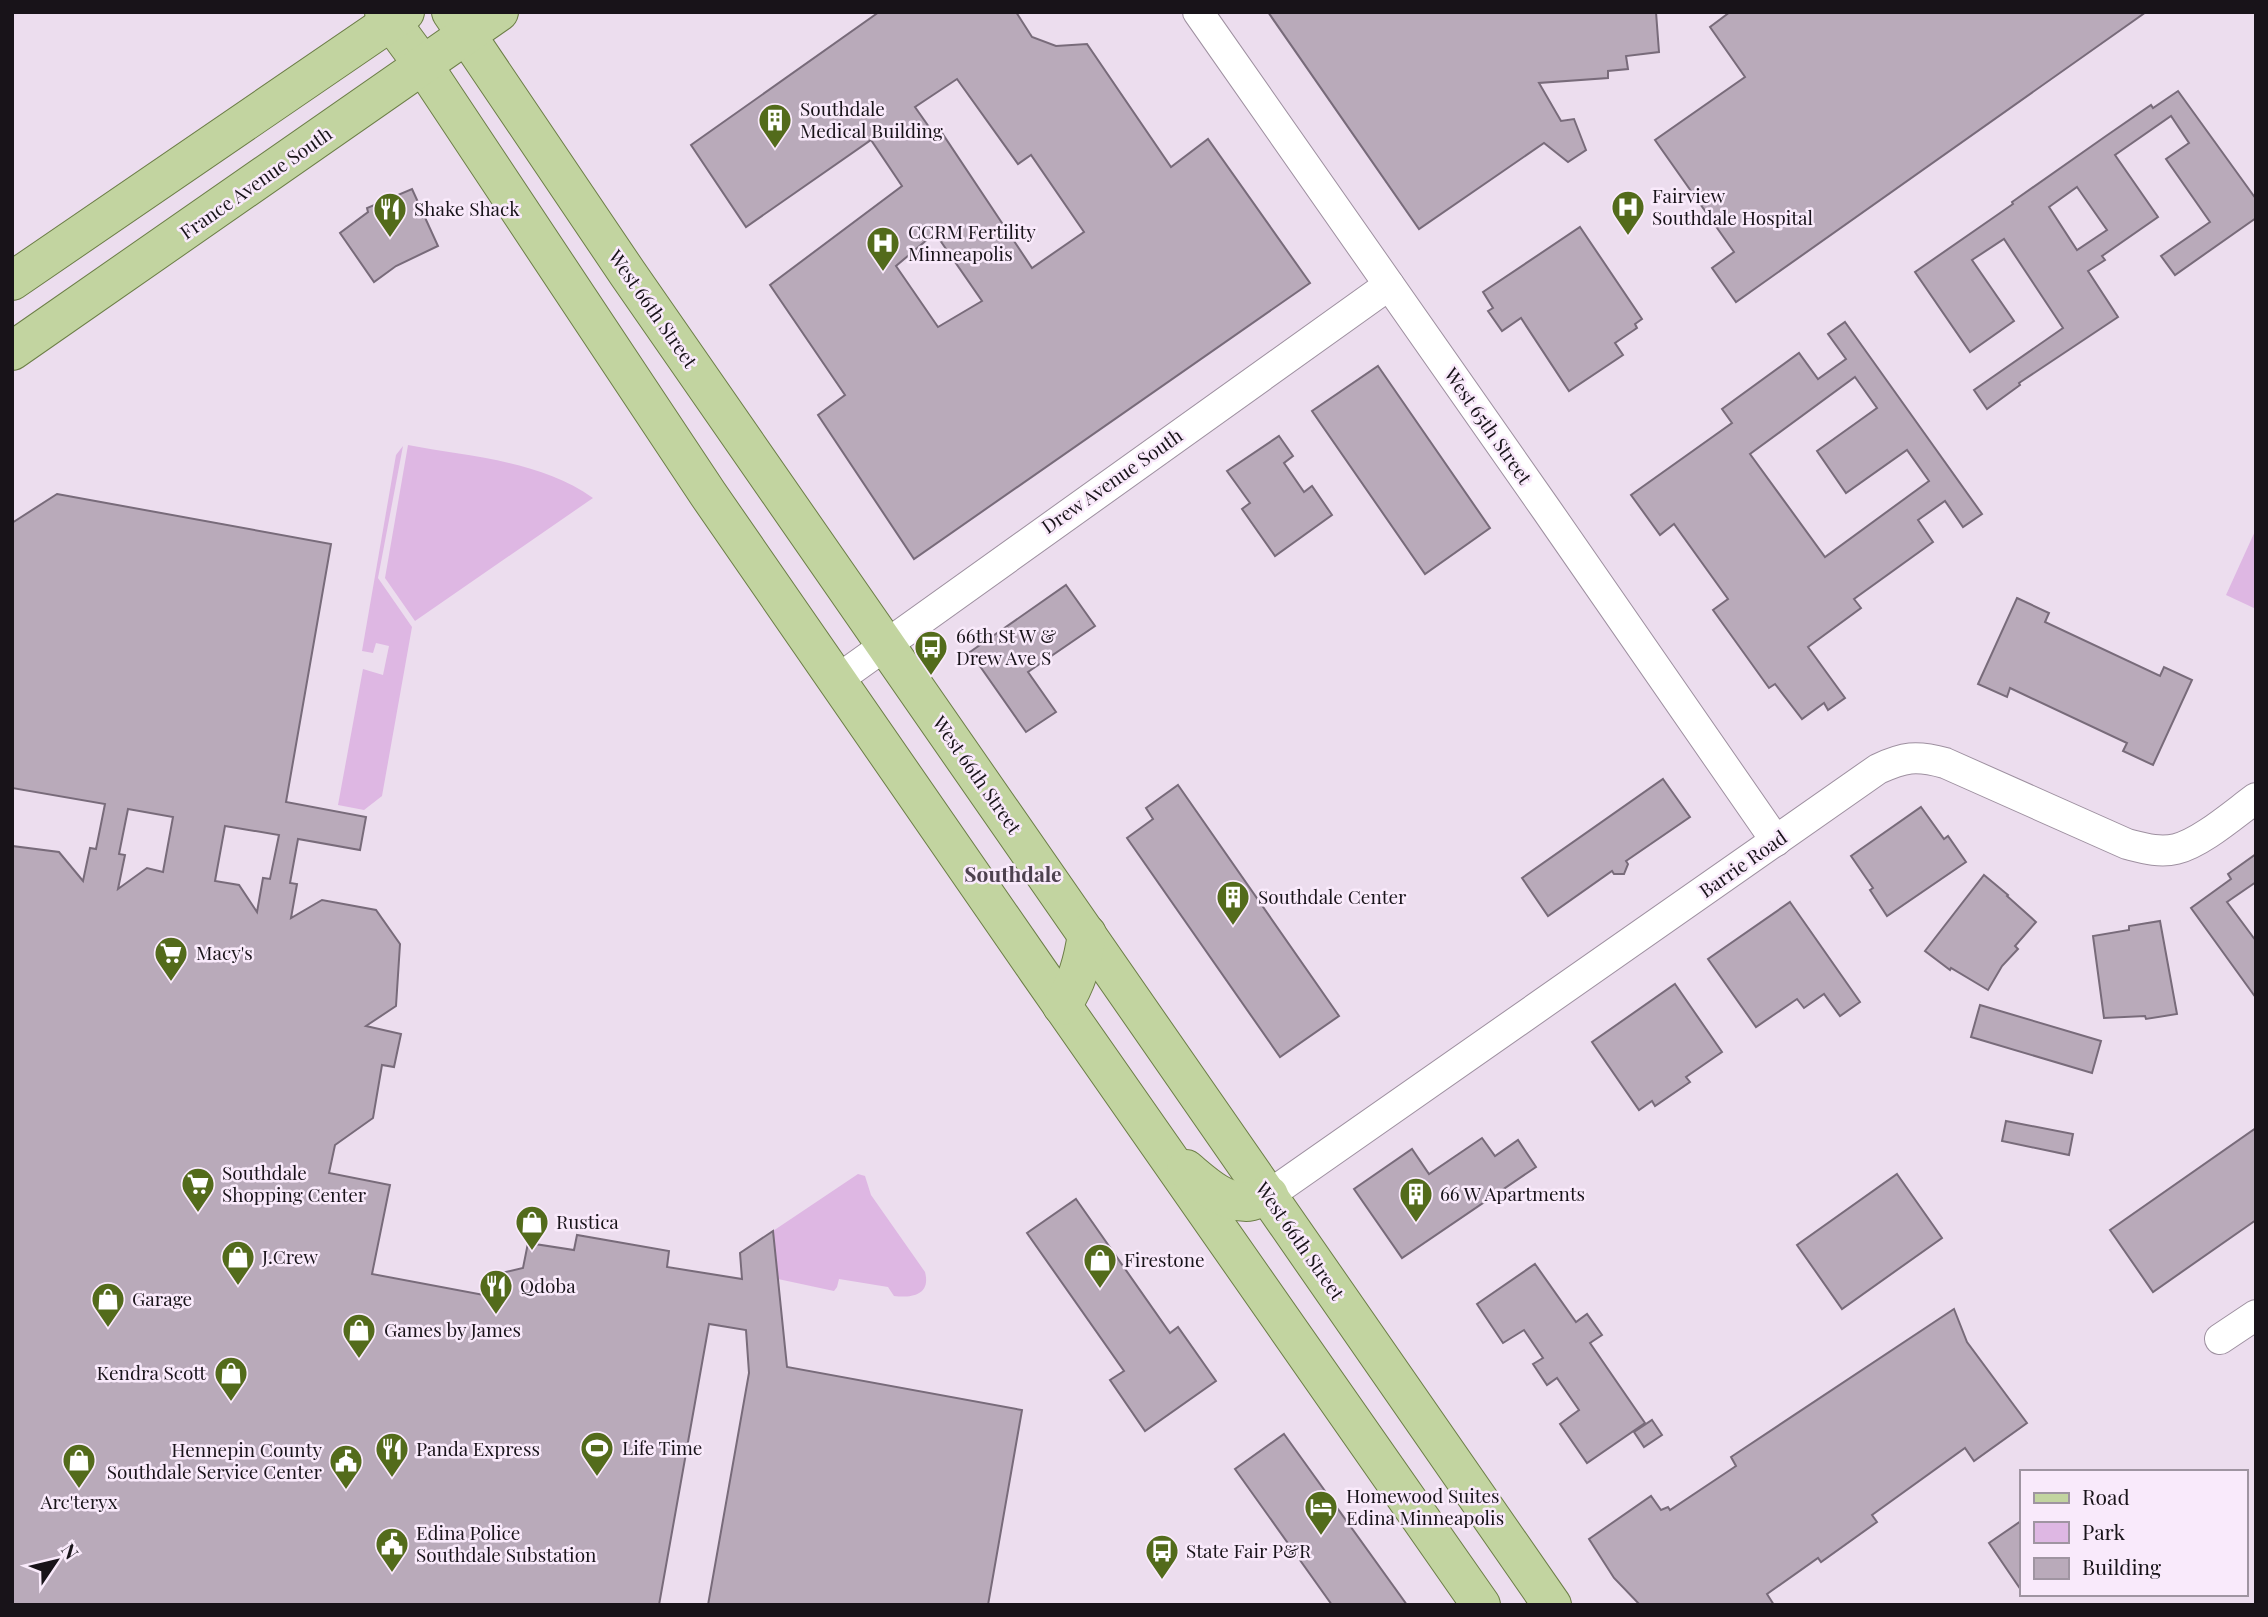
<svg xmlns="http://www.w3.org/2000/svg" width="2268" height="1617" font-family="'Playfair Display',serif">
	<rect width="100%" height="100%" fill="#ecddee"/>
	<g fill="#deb7e3">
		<path d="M408,445C470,457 540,460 593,498L415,621L385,578Z"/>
		<path d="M403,446L378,578L412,627L382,796L364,810L338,805L363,669L383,675L389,646L376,643L373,653L362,651L396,455Z"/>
		<path d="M2256,529V609L2226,595Z"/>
		<path d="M858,1174L865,1176L871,1195L925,1272C931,1295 912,1298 894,1296L888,1287L839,1279L837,1287L834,1291L778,1279L773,1231Z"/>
	</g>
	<g fill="#b9aaba" stroke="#786b7a" stroke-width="2" fill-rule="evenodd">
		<path d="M879,12H1016L1032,37L1056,46L1087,44L1171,167L1208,139L1310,283L914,559L818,415L845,395L770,285L902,186L871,140L746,227L691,145ZM957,79L1018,164L1031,155L1084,232L1032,268L940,130L934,134L915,107ZM935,233L982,301L938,327L896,266Z"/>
		<path d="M1268,12H1656L1659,52L1626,56L1628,69L1608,71V78L1539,83L1561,121L1574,119L1586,150L1568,162L1544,143L1419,229Z"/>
		<path d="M1730,12H2146L1736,302L1712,268L1734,252L1655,140L1745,77L1710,27Z"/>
		<path d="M2178,91L2256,199V218L2175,275L2161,256L2210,222L2166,159L2189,143L2171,116L2115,155L2158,217L2102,256L2105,260L2088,271L2118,317L2019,383L2020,385L1987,409L1974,390L2063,328L2004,239L1972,260L2014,321L1970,352L1915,272L2013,204L2012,202L2106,136L2151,105L2153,108ZM2077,187L2107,230L2077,250L2049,207Z"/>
		<path d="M412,189L438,246L396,266L374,282L340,233L368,212L367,208Z"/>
		<path d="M1580,227L1642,319L1635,324L1637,328L1615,343L1623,355L1569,391L1521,318L1502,331L1488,311L1493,308L1483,292Z"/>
		<path d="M1845,322L1982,514L1963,527L1945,501L1918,520L1933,542L1854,599L1861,608L1808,647L1845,698L1828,710L1824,703L1802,719L1775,684L1769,688L1713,610L1728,599L1674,524L1660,535L1631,495L1732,423L1722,409L1799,353L1818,379L1846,359L1828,334ZM1855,377L1877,408L1817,451L1846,493L1907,450L1929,481L1825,557L1750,454Z"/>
		<path d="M1378,366L1490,528L1425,574L1312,411Z"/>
		<path d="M1279,436L1293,456L1284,463L1304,492L1312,486L1332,515L1275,556L1242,509L1250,503L1227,471Z"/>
		<path d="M57,494L331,544L286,802L366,817L360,850L298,839L290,883L297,884L291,918L322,900L376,910L400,944L396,1006L366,1026L401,1034L394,1067L382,1065L373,1118L335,1145L329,1173L390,1185L372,1274L489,1296L484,1277L523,1268L528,1243L574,1250L577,1235L669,1251L667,1267L742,1279L740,1253L773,1231L787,1367L1022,1410L988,1605H708L749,1373L746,1330L709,1324L659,1605H12V846L59,852L83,881L90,848L96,849L105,804L12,788V523ZM128,809L173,817L163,872L147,868L118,889L125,855L119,854ZM225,826L279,835L270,879L263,878L257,912L239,885L215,881Z"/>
		<path d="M1066,585L1095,626L1028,672L1056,712L1026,732L970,652Z"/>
		<path d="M2017,598L2049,613L2045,622L2160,676L2164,667L2192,680L2153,765L2123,751L2127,743L2010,688L2007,697L1978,684Z"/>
		<path d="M1663,779L1690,817L1626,861L1628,864L1624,874H1614L1612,871L1548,916L1522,878Z"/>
		<path d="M1178,785L1339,1016L1280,1057L1127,838L1153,819L1146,808Z"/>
		<path d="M1921,807L1944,839L1948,836L1966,862L1887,916L1870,890L1873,888L1851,856Z"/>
		<path d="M2256,854V882L2227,902L2256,941V998L2191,908L2231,879L2228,874Z"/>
		<path d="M1984,875L2008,895L2007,896L2036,922L2015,946L2018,949L2002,966L1988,990L1951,968L1950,970L1925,951Z"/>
		<path d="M1790,902L1860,1002L1840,1016L1824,994L1804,1008L1797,999L1756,1027L1708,959Z"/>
		<path d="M2160,921L2177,1014L2146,1019L2145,1016L2104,1018L2093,936L2129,930V926Z"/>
		<path d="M1675,984L1722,1052L1686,1077L1690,1082L1655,1106L1652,1101L1639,1110L1592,1042Z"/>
		<path d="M1980,1005L2101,1041L2092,1073L1971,1037Z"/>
		<path d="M2006,1121L2073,1134L2069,1155L2002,1141Z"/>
		<path d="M2256,1128V1220L2153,1292L2110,1230Z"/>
		<path d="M1482,1138L1495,1156L1518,1140L1536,1167L1402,1258L1354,1189L1412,1149L1429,1174Z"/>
		<path d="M1897,1174L1942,1238L1842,1309L1797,1245Z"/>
		<path d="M1076,1199L1170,1333L1178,1327L1216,1381L1145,1431L1110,1380L1124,1371L1027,1233Z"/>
		<path d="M1535,1264L1576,1322L1587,1314L1602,1335L1590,1343L1645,1423L1587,1463L1560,1424L1579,1410L1557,1378L1547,1385L1533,1364L1543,1358L1524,1330L1503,1343L1477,1304Z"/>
		<path d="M1954,1309L1967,1342L2027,1423L1974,1461L1965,1448L1872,1515L1877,1522L1821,1562L1818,1558L1767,1594L1774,1605H1640L1614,1578L1589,1539L1651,1496L1661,1510L1668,1507L1670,1510L1736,1466L1731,1457Z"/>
		<path d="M1652,1420L1662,1435L1644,1447L1634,1432Z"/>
		<path d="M1284,1434L1407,1605H1332L1235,1469Z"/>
		<path d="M2021,1521V1590L1989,1543Z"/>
	</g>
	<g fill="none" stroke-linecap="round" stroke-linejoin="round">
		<defs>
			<g id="minor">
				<path d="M1198,12L1546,509L1776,841"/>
				<path d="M837,680L1389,285"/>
				<path d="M1269,1195L1878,769C1904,757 1916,755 1945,763L2127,844C2143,848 2159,853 2176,849C2201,843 2234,814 2256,798"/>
				<path d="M2220,1339L2256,1315"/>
			</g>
			<g id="major">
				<path d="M384,12L423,65L708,494L1038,971L1481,1605"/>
				<path d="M451,12L628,274L1552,1605"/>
				<path d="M12,281L405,12"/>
				<path d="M12,351L499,12"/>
				<path d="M1062,1006C1077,983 1083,961 1087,934"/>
				<path d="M1186,1169C1203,1183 1222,1202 1246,1202C1253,1202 1262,1197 1269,1195"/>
			</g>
		</defs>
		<use href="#minor" stroke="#9e90a0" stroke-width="32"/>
		<use href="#major" stroke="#6c7e47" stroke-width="40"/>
		<use href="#minor" stroke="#fff" stroke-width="30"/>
		<use href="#major" stroke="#c2d4a0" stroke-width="38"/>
	</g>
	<defs>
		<symbol id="building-pin" viewBox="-11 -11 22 30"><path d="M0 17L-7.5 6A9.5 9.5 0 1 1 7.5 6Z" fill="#536b1b" stroke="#f9eafb"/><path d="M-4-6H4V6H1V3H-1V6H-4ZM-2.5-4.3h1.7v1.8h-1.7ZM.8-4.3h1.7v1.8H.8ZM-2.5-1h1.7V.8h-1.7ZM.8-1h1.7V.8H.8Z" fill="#fff"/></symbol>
		<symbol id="hospital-pin" viewBox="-11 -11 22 30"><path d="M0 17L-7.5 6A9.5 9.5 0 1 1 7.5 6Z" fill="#536b1b" stroke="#f9eafb"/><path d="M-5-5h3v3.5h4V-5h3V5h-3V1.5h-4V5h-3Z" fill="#fff"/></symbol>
		<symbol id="restaurant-pin" viewBox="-11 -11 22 30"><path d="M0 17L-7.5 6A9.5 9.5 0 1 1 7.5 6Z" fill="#536b1b" stroke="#f9eafb"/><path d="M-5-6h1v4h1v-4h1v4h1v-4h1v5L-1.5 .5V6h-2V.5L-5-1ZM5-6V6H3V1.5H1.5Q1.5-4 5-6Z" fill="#fff"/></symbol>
		<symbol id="bus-pin" viewBox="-11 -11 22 30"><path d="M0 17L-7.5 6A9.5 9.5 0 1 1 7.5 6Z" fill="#536b1b" stroke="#f9eafb"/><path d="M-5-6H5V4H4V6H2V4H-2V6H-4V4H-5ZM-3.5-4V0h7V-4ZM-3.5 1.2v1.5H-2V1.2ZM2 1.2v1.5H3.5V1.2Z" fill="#fff"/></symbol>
		<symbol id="supermarket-pin" viewBox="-11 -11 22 30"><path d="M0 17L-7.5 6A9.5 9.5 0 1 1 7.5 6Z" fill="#536b1b" stroke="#f9eafb"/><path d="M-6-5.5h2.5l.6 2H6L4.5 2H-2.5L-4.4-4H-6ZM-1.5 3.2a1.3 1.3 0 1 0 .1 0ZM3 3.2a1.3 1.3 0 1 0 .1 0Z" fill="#fff"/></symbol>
		<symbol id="shop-pin" viewBox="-11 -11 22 30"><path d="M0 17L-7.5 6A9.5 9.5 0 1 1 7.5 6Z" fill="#536b1b" stroke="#f9eafb"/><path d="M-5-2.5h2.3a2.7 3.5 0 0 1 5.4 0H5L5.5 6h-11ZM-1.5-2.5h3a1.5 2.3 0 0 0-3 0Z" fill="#fff"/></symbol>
		<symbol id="stadium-pin" viewBox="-11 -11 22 30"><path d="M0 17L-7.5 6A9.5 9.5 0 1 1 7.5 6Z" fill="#536b1b" stroke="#f9eafb"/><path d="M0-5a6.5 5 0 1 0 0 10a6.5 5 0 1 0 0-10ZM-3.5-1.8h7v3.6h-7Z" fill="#fff"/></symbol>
		<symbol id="civic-pin" viewBox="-11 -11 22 30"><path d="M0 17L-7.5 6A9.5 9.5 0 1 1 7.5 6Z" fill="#536b1b" stroke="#f9eafb"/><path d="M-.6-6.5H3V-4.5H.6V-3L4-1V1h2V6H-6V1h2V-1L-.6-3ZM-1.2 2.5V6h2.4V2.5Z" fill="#fff"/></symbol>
		<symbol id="hotel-pin" viewBox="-11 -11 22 30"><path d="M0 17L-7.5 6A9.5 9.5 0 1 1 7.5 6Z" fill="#536b1b" stroke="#f9eafb"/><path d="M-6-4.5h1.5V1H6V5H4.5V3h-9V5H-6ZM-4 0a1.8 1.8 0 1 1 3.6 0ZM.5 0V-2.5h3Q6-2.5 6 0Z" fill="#fff"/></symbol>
	</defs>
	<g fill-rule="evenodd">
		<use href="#building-pin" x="756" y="101" width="38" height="52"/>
		<use href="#hospital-pin" x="1609" y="188" width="38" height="52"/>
		<use href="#restaurant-pin" x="371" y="190" width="38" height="52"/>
		<use href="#hospital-pin" x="864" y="224" width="38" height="52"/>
		<use href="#bus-pin" x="912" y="628" width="38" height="52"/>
		<use href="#building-pin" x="1214" y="878" width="38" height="52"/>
		<use href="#supermarket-pin" x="152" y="934" width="38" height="52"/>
		<use href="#supermarket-pin" x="179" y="1165" width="38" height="52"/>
		<use href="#building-pin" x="1397" y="1175" width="38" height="52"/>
		<use href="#shop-pin" x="513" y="1203" width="38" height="52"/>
		<use href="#shop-pin" x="219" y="1238" width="38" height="52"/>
		<use href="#shop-pin" x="1081" y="1241" width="38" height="52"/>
		<use href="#restaurant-pin" x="477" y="1267" width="38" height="52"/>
		<use href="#shop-pin" x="89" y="1280" width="38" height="52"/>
		<use href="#shop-pin" x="340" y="1311" width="38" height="52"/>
		<use href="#shop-pin" x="212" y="1354" width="38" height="52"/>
		<use href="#stadium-pin" x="578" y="1429" width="38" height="52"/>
		<use href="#restaurant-pin" x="373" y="1430" width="38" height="52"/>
		<use href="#shop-pin" x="60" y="1441" width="38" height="52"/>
		<use href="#civic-pin" x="327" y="1442" width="38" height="52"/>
		<use href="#hotel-pin" x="1302" y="1488" width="38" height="52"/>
		<use href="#civic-pin" x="373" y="1525" width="38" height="52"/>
		<use href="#bus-pin" x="1143" y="1532" width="38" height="52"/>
	</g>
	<g text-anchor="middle" stroke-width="5" stroke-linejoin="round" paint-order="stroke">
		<g font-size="19" fill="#181319" stroke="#f9eafb" text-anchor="start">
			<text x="800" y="116">Southdale<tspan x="800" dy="22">Medical Building</tspan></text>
			<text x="1652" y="203">Fairview<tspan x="1652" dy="22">Southdale Hospital</tspan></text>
			<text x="414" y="216">Shake Shack</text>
			<text x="908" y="239">CCRM Fertility<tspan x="908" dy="22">Minneapolis</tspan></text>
			<text x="956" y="643">66th St W &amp;<tspan x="956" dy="22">Drew Ave S</tspan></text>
			<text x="1258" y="904">Southdale Center</text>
			<text x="196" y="960">Macy's</text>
			<text x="222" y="1180">Southdale<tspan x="222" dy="22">Shopping Center</tspan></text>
			<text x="1440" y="1201">66 W Apartments</text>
			<text x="556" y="1229">Rustica</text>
			<text x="262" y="1264">J.Crew</text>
			<text x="1124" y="1267">Firestone</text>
			<text x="520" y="1293">Qdoba</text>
			<text x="132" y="1306">Garage</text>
			<text x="384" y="1337">Games by James</text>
			<text x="206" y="1380" text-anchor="end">Kendra Scott</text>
			<text x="622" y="1455">Life Time</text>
			<text x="416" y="1456">Panda Express</text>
			<text x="322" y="1457" text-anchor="end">Hennepin County<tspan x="322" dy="22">Southdale Service Center</tspan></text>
			<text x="1346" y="1503">Homewood Suites<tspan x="1346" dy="22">Edina Minneapolis</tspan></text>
			<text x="79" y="1509" text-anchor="middle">Arc'teryx</text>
			<text x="416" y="1540">Edina Police<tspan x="416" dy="22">Southdale Substation</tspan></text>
			<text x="1186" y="1558">State Fair P&amp;R</text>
		</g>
		<g font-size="19" fill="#181319" stroke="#f9eafb">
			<text transform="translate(256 183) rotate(-35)" y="7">France Avenue South</text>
			<text transform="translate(653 309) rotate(55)" y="7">West 66th Street</text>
			<text transform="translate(1488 426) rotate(55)" y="7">West 65th Street</text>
			<text transform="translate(1112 481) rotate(-35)" y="7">Drew Avenue South</text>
			<text transform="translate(977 775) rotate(55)" y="7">West 66th Street</text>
			<text transform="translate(1743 864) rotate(-35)" y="7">Barrie Road</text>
			<text transform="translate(1300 1241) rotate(55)" y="7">West 66th Street</text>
		</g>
		<g font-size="21" font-weight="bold" fill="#4d414f" stroke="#f9eafb">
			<text x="1013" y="882">Southdale</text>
		</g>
	</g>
	<rect width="2268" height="1617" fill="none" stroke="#181319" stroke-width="28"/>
	<rect x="2020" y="1470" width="228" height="126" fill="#f9eafb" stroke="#9f94a1" stroke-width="2"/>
	<rect x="2034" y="1493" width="35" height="10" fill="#c2d4a0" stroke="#9f94a1" stroke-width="2"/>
	<text x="2082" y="1505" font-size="21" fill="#181319">Road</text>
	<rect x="2034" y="1522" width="35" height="21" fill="#deb7e3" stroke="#9f94a1" stroke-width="2"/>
	<text x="2082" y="1540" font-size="21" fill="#181319">Park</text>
	<rect x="2034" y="1558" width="35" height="21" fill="#b9aaba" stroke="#9f94a1" stroke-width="2"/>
	<text x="2082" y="1575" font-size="21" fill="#181319">Building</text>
	<g transform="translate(56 1561) rotate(55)" stroke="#f9eafb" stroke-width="5" paint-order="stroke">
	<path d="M0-5L12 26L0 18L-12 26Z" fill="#181319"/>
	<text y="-10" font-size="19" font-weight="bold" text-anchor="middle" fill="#181319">N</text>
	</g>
</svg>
